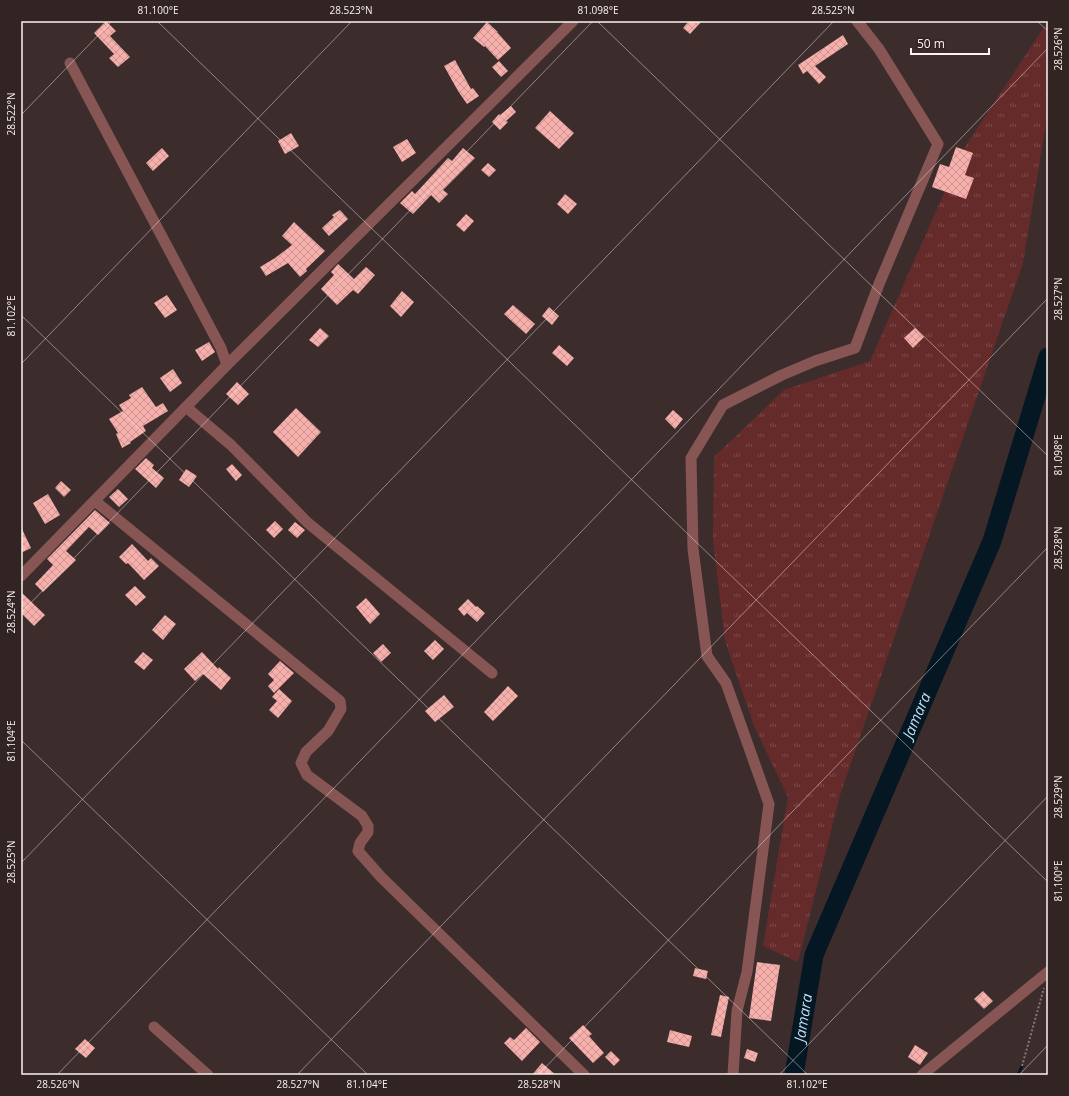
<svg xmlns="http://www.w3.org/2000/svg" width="1069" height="1096" font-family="'Open Sans',sans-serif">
	<defs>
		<pattern id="grass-tufts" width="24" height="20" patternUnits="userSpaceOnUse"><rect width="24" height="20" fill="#652b2a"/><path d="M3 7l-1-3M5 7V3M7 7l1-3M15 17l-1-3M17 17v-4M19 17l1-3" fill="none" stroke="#7c4a49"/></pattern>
		<pattern id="building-cross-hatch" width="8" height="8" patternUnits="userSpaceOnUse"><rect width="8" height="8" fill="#f6afaa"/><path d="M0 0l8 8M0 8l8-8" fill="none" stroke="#cc9692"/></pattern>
	</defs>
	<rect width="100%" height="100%" fill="#3c2d2c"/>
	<path fill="url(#grass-tufts)" d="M1048,21V112L1023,263L840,795L798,962L763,946L788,797L754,726L725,641L713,540L714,457L784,390L870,361L963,150Z"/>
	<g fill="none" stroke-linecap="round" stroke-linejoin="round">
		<path stroke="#051723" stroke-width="3" d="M1018,1075L1022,1066"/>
		<path stroke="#051723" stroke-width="19" id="s1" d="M794,1075L814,955L992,541L1048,357"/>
	</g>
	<g fill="url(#building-cross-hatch)">
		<path d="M106,21L116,31L110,36L130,57L118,67L109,58L114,54L94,33Z"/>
		<path d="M689,21H702L690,34L683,28Z"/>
		<path d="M487,22L498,32H497L511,48L498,60L485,46L484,47L473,38Z"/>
		<path d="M843,35L848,44L815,66L826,77L819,84L807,71L803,74L798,65Z"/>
		<path d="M455,60L471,89L473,88L479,96L467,104L458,91L444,66Z"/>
		<path d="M499,61L508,71L501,77L492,67Z"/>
		<path d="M511,106L516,112L506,121L508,122L500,130L492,122L499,114L500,115Z"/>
		<path d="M550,111L574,133L559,149L535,128Z"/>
		<path d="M291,133L299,146L285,154L278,141Z"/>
		<path d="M407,139L416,153L402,162L393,147Z"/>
		<path d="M956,147L973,153L965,175L974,178L966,199L932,187L940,164L949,167Z"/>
		<path d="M162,148L169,156L153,171L146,163Z"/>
		<path d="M463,148L475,158L443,190L448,194L439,203L431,195L413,214L400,203L412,191L415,194L448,158L452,161Z"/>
		<path d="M488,163L496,170L489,177L481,170Z"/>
		<path d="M565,194L577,204L568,214L557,204Z"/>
		<path d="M340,210L348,219L329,236L322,228L334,217L332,215Z"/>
		<path d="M466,214L474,221L464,232L456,225Z"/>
		<path d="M294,222L325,251L306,269L307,271L300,277L288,263L266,276L260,267L275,258L292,245L282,236Z"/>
		<path d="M338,264L354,279L366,267L375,275L358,294L353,290L337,305L321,289L334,275L331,272Z"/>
		<path d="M402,291L414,302L401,317L390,306Z"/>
		<path d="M167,295L177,310L165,318L154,303Z"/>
		<path d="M513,305L535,324L526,334L504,314Z"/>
		<path d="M549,307L559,316L552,325L542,316Z"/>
		<path d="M320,328L329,336L318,347L309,340Z"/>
		<path d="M915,328L924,337L913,348L904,338Z"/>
		<path d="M209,342L215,352L202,361L195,350Z"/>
		<path d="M559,345L574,358L567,366L552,353Z"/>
		<path d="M173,369L182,383L170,392L160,378Z"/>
		<path d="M237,382L249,394L238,405L226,394Z"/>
		<path d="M142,387L156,407L163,403L168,411L143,426L146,431L130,442L131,443L122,448L116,434L118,433L109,419L123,411L119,405L131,398L129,395Z"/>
		<path d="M296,408L321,432L298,457L273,432Z"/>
		<path d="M673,410L683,419L675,429L665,419Z"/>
		<path d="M146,458L154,465L152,468L164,478L156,488L135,469Z"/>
		<path d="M232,464L242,475L236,481L226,469Z"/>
		<path d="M186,469L197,476L189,487L179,480Z"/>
		<path d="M61,481L71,490L64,497L55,488Z"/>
		<path d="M118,489L128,499L119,507L109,497Z"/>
		<path d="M48,494L60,515L45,524L33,503Z"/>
		<path d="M95,510L110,523L98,535L89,527L66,551L76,560L43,592L35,584L53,565L47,559Z"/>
		<path d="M275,521L283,529L274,538L266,530Z"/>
		<path d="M295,522L305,530L297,538L288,530Z"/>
		<path d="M21,527L31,548L21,553Z"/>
		<path d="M132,544L148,561L151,558L159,566L144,580L128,563L126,564L119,557Z"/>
		<path d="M135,586L146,597L136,606L125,595Z"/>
		<path d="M21,592L45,615L34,626L21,613Z"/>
		<path d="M366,598L380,614L370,624L356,607Z"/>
		<path d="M468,599L476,607L477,606L485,613L477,622L467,613L464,616L458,609Z"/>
		<path d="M165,615L176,624L163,640L152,630Z"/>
		<path d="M435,640L444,649L433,660L424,651Z"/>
		<path d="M383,644L391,653L381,662L373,653Z"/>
		<path d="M143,652L153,660L144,670L134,662Z"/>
		<path d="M202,652L218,669L219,667L231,678L221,690L203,674L195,681L184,669Z"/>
		<path d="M280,661L294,673L274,693L268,686L274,680L268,674Z"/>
		<path d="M508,686L518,696L493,721L484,712Z"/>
		<path d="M279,689L292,701L278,718L269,710L277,701L272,697Z"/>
		<path d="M444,695L454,707L435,722L425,711Z"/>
		<path d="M757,962L780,965L771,1021L749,1018Z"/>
		<path d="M695,968L708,971L706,979L693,976Z"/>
		<path d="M983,991L993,1001L984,1009L974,999Z"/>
		<path d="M720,995L729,997L721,1037L711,1035Z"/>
		<path d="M583,1025L592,1034L589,1036L604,1053L593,1063L569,1038Z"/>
		<path d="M526,1028L540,1042L522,1061L504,1043L510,1037L514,1040Z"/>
		<path d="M670,1030L692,1036L689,1047L667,1042Z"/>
		<path d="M85,1039L95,1048L86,1058L75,1049Z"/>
		<path d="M915,1045L928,1053L920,1065L908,1057Z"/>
		<path d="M747,1049L758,1053L755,1062L744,1058Z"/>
		<path d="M611,1051L620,1060L614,1066L605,1057Z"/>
		<path d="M542,1063L556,1075H532Z"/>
	</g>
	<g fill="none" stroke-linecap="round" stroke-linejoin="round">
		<path stroke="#857877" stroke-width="2" stroke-dasharray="2 2" stroke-linecap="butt" d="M1022,1066L1044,988"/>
		<g stroke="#875654" stroke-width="11">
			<path d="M70,63L221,348L227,365"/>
			<path d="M186,407L231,445L308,523L492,673"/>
			<path d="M95,501L340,701L341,709L328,731L306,752L301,763L307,775L362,816L368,826V832L360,843L358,851L381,877L584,1075"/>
			<path d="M21,576L227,365L573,21"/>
			<path d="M154,1027L208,1075"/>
			<path d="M733,1075L737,1011L747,972L769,804L726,683L707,656L693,549L691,458L723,405L782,375L815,361L855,348L879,284L938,144L879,49L857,21"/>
			<path d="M922,1075L1048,972"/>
		</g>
	</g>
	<path fill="none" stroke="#fcf2f1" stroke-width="1" stroke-opacity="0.45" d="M157,21L1048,882M597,21L1048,456M1037,21L1048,31M21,115L112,21M21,315L808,1075M21,364L352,21M21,613L593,21M21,740L368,1075M21,863L834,21M57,1075L1048,48M297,1075L1048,298M538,1075L1048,547M779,1075L1048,796M1019,1075L1048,1045"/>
	<g text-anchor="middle" stroke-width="4" stroke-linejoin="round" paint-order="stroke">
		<g font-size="15" font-style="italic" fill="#bfdff5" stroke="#322423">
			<text dy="5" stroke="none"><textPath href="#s1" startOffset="382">Jamara</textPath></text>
			<text dy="5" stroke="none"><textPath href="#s1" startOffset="58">Jamara</textPath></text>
		</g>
	</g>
	<rect width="1069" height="1096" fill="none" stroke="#322423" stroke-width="44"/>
	<path d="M911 48v6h78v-6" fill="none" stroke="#fcf2f1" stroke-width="2"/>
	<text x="917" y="48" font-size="12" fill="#fcf2f1" stroke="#322423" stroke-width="3" paint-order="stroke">50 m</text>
	<rect x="22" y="22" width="1025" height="1052" fill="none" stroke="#fcf2f1" stroke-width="1.5"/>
	<g font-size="10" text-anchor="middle" fill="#fcf2f1">
		<text x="158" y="14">81.100°E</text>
		<text x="351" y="14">28.523°N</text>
		<text x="598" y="14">81.098°E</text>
		<text x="833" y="14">28.525°N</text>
		<text transform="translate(1058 49) rotate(-90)" y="4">28.526°N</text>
		<text transform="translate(11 114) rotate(-90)" y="4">28.522°N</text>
		<text transform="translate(1058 299) rotate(-90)" y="4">28.527°N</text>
		<text transform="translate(11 316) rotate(-90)" y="4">81.102°E</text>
		<text transform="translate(1058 455) rotate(-90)" y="4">81.098°E</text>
		<text transform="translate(1058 548) rotate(-90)" y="4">28.528°N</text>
		<text transform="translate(11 612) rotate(-90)" y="4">28.524°N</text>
		<text transform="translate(11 741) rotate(-90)" y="4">81.104°E</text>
		<text transform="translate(1058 797) rotate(-90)" y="4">28.529°N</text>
		<text transform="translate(11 862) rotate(-90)" y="4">28.525°N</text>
		<text transform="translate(1058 881) rotate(-90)" y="4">81.100°E</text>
		<text x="58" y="1088">28.526°N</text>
		<text x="298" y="1088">28.527°N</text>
		<text x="367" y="1088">81.104°E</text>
		<text x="539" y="1088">28.528°N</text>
		<text x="807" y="1088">81.102°E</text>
	</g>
</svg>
